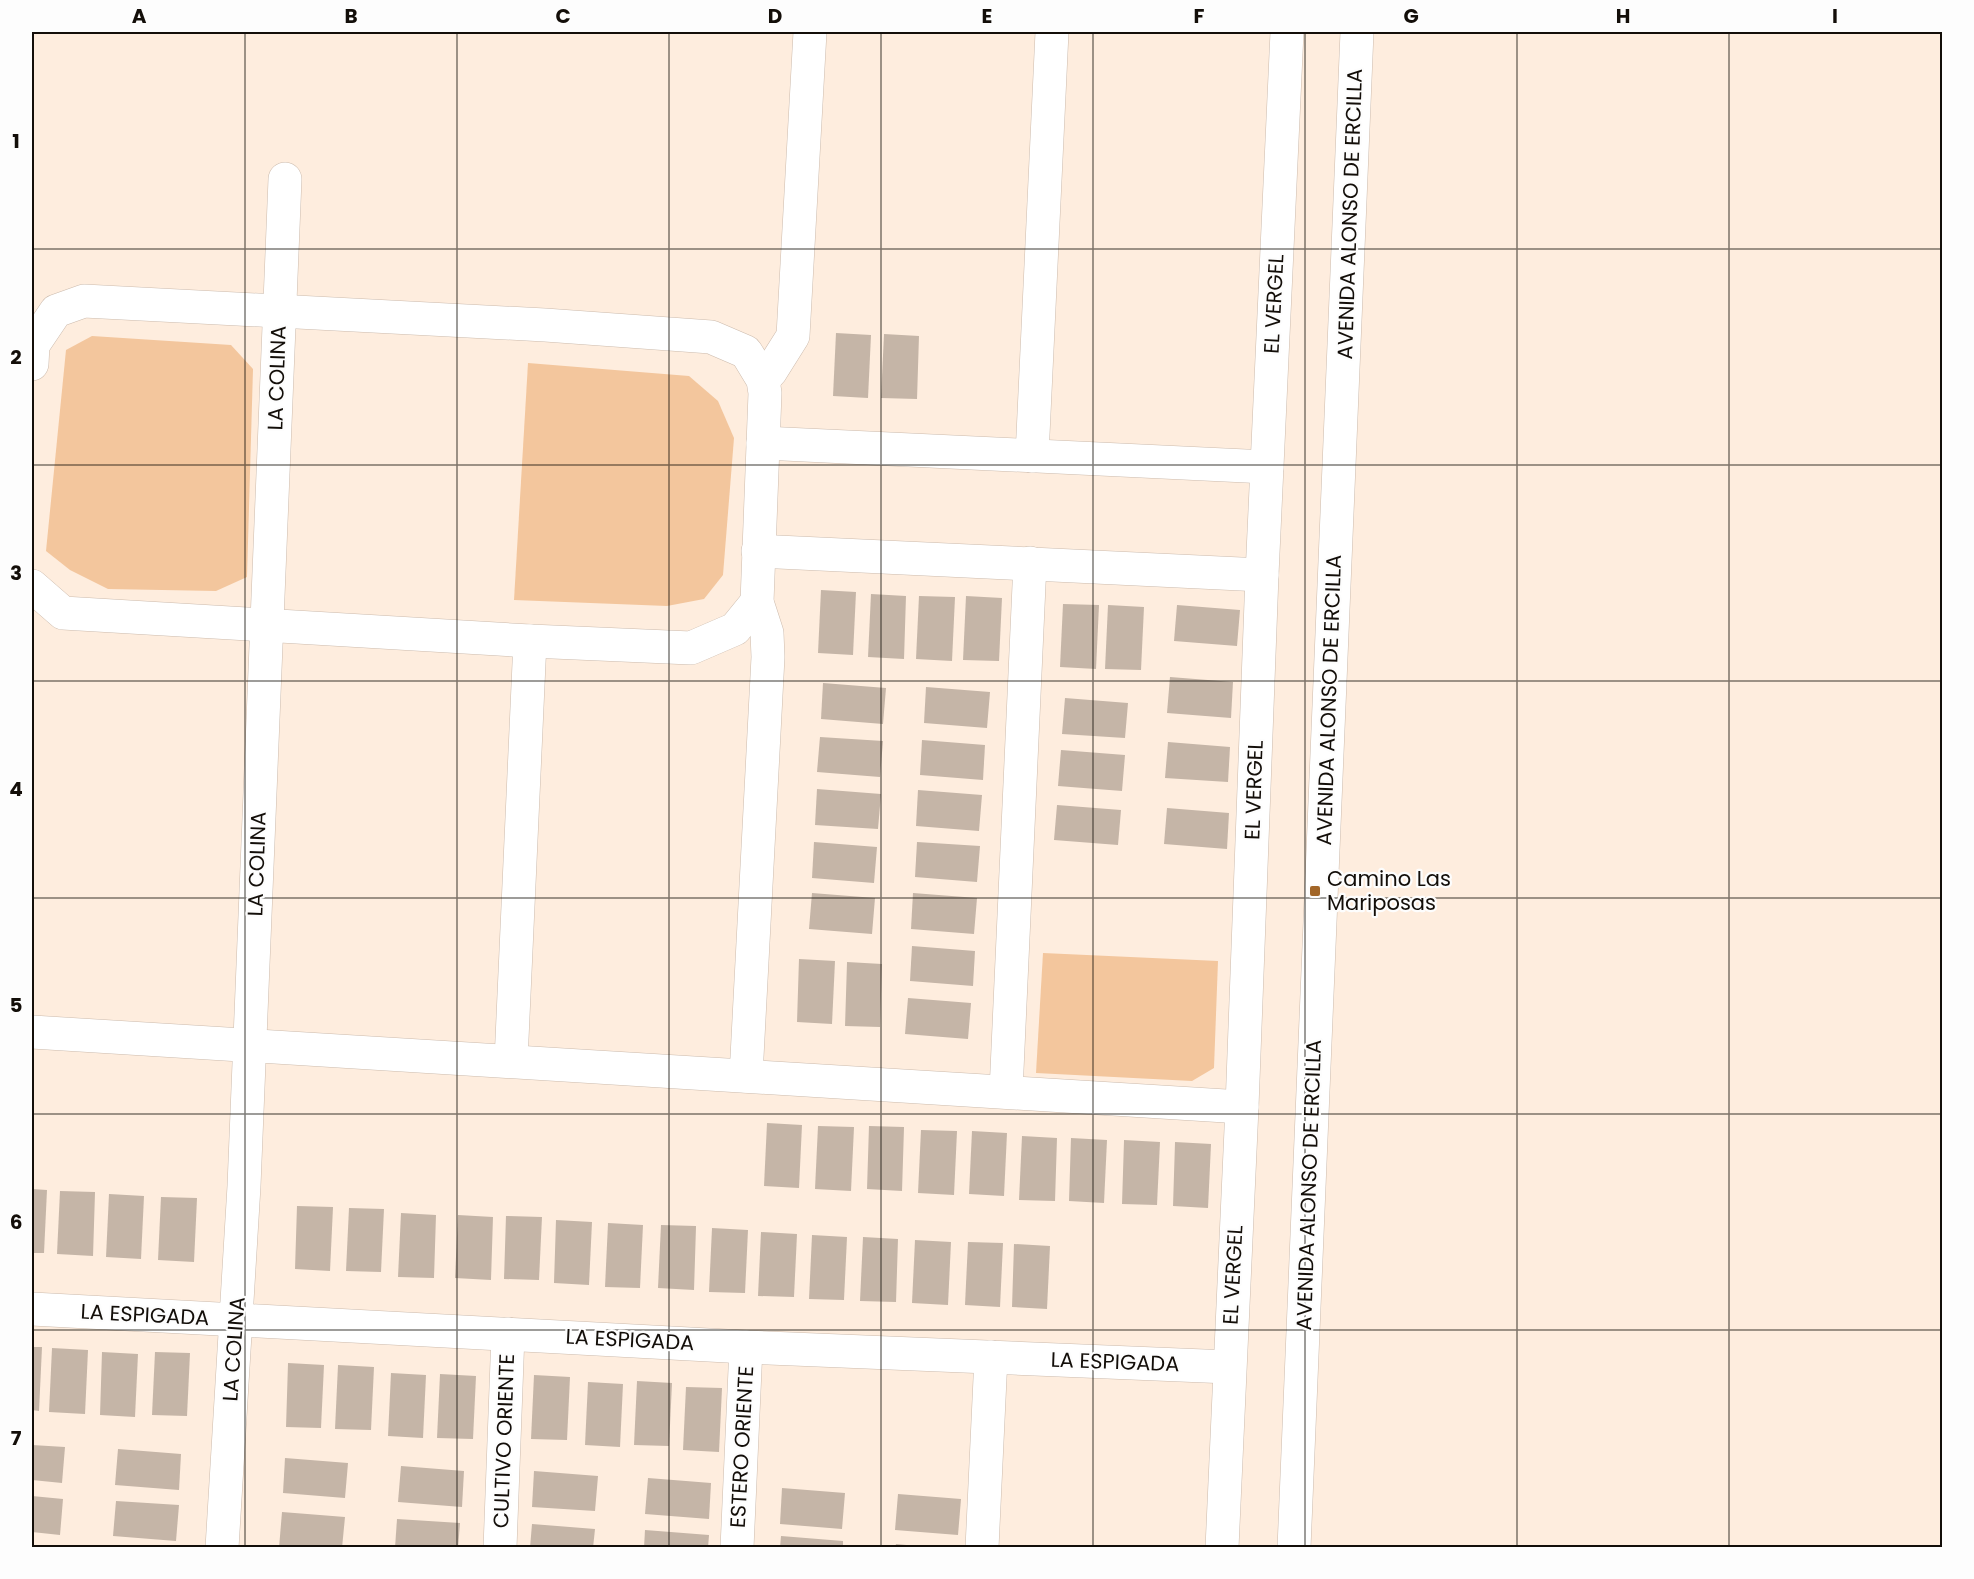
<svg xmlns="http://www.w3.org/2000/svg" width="1974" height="1579" font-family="Poppins,sans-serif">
	<rect width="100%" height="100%" fill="#feedde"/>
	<g fill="#f3c69d">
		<path d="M92,336L231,345L253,369L247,577L216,591L108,589L70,570L46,551L66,350Z"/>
		<path d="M528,363L689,376L718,401L734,438L723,575L704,599L667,606L514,600Z"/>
		<path d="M1043,953L1218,961L1214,1068L1192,1081L1036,1073Z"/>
	</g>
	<g fill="#c5b5a7">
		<path d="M836,333L871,335L868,398L833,396Z"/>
		<path d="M884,334L919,336L917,399L881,398Z"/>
		<path d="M821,590L856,592L853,655L818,653Z"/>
		<path d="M871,594L906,596L904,659L868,657Z"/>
		<path d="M919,596L955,597L952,661L916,659Z"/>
		<path d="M966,596L1002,598L999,661L963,660Z"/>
		<path d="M1063,604L1099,605L1096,669L1060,667Z"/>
		<path d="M1108,605L1144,607L1141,670L1105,669Z"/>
		<path d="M1177,605L1240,610L1237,646L1174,641Z"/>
		<path d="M1170,677L1233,682L1231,718L1167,713Z"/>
		<path d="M823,683L886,688L883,724L821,719Z"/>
		<path d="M926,687L990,692L987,728L924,723Z"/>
		<path d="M1065,698L1128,703L1125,738L1062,734Z"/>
		<path d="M820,737L883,741L880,777L817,772Z"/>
		<path d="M922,740L985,745L983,780L920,775Z"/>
		<path d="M1168,742L1230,747L1228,782L1165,778Z"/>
		<path d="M1061,750L1125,755L1122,791L1058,786Z"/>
		<path d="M817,789L881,794L878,829L815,825Z"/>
		<path d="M918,790L982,795L979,831L916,826Z"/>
		<path d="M1057,805L1121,810L1118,845L1054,840Z"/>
		<path d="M1167,808L1229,813L1227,849L1164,844Z"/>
		<path d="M814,842L877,847L874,883L812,878Z"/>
		<path d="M917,842L980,846L977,882L915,877Z"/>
		<path d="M812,893L875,898L872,934L809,929Z"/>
		<path d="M913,893L977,898L974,934L911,929Z"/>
		<path d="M912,946L975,951L973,986L910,981Z"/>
		<path d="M799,959L835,961L832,1024L797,1022Z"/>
		<path d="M847,962L882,964L880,1027L845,1026Z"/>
		<path d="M908,998L971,1003L968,1039L905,1034Z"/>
		<path d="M767,1123L802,1125L799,1188L764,1186Z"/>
		<path d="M818,1126L854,1127L851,1191L815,1189Z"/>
		<path d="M869,1126L904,1127L902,1191L867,1189Z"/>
		<path d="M921,1130L957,1131L954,1195L918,1193Z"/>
		<path d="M972,1131L1007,1133L1004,1196L969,1194Z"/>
		<path d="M1022,1136L1057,1138L1055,1201L1019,1200Z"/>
		<path d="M1071,1138L1107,1140L1104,1203L1069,1201Z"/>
		<path d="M1124,1140L1160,1142L1157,1205L1122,1204Z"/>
		<path d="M1175,1142L1211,1144L1208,1208L1173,1206Z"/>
		<path d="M32,1189L47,1190L44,1253H32Z"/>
		<path d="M60,1191L95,1192L93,1256L57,1254Z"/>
		<path d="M109,1194L144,1196L141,1259L106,1257Z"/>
		<path d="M161,1197L197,1198L194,1262L158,1260Z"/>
		<path d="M297,1206L333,1207L330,1271L295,1269Z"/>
		<path d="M349,1208L384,1209L381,1272L346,1271Z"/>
		<path d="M401,1213L436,1215L434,1278L398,1277Z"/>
		<path d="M458,1215L493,1217L491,1280L455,1278Z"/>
		<path d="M506,1216L542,1217L539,1280L504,1279Z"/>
		<path d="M556,1220L592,1222L589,1285L554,1283Z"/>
		<path d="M608,1223L643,1225L640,1288L605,1287Z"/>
		<path d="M661,1225L696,1226L694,1290L658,1288Z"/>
		<path d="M712,1228L748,1230L745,1293L709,1292Z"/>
		<path d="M761,1232L797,1234L794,1297L758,1296Z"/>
		<path d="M812,1235L847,1237L844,1300L809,1299Z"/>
		<path d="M863,1237L898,1239L896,1302L860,1301Z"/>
		<path d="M915,1240L951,1242L948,1305L912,1303Z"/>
		<path d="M968,1242L1003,1243L1000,1307L965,1305Z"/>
		<path d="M1014,1244L1050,1246L1047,1309L1012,1307Z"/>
		<path d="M32,1347H42L39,1411L32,1410Z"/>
		<path d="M52,1348L88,1350L85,1414L49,1412Z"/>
		<path d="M102,1352L138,1354L135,1417L100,1415Z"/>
		<path d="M155,1352L190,1353L187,1416L152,1415Z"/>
		<path d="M288,1363L324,1365L321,1428L286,1427Z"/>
		<path d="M338,1365L374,1367L371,1430L335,1429Z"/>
		<path d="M391,1373L426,1375L423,1438L388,1436Z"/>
		<path d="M440,1374L476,1376L473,1439L437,1438Z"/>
		<path d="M534,1375L570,1377L567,1440L531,1439Z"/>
		<path d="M637,1381L672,1383L669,1446L634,1445Z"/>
		<path d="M588,1382L623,1384L620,1447L585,1445Z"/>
		<path d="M686,1387L722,1388L719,1452L683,1450Z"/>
		<path d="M32,1445L65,1447L62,1483L32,1480Z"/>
		<path d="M118,1449L181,1454L179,1490L115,1485Z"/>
		<path d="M285,1458L348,1463L345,1498L283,1493Z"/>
		<path d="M401,1466L464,1471L462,1507L398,1502Z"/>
		<path d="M534,1471L598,1476L595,1511L532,1507Z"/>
		<path d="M648,1478L711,1483L709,1519L645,1514Z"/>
		<path d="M782,1488L845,1493L842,1529L780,1524Z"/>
		<path d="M898,1494L961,1499L958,1535L895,1530Z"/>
		<path d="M32,1496L63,1499L60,1535L32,1532Z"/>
		<path d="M116,1501L179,1505L176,1541L113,1536Z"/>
		<path d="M282,1512L345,1517L342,1548H279Z"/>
		<path d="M397,1519L460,1523L458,1548H395Z"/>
		<path d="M532,1524L595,1529L593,1548H530Z"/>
		<path d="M645,1530L709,1535L708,1548H644Z"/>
		<path d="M781,1536L843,1541V1548H780Z"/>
		<path d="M896,1544L917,1546V1548H895Z"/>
	</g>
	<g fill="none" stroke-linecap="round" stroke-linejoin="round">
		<defs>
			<g id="minor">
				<path d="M32,364L33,345L56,311L84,301L545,325L711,337L746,352L763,380L765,393L757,602L767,633L768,657L746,1076"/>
				<path d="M763,380L771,371L793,336L810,32"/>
				<path d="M763,443L1267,467"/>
				<path d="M1032,456L1052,32"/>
				<path d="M758,551L1262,575"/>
				<path d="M32,586L63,613L530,641L691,648L735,629L757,602"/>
				<path d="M32,1032L1242,1107"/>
				<path d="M511,1061L530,641"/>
				<path d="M1006,1092L1030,563"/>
				<path d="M32,1309L746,1347L1229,1367"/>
				<path d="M222,1548L244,1186L285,179"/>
				<path d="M500,1548L508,1334"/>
				<path d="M737,1548L746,1347"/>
				<path d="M982,1548L991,1357"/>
				<path d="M1222,1548L1242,1107L1262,575L1287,32"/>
			</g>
			<path id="secondary" d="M1294,1548L1357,32"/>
		</defs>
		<use href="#minor" stroke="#ccbbad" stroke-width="34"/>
		<use href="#secondary" stroke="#ccbbad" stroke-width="34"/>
		<use href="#minor" stroke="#fff" stroke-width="33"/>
		<use href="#secondary" stroke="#fff" stroke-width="33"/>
	</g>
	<path fill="none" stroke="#130e09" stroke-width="1.5" stroke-opacity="0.55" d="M245,32V1548M457,32V1548M669,32V1548M881,32V1548M1093,32V1548M1305,32V1548M1517,32V1548M1729,32V1548M32,249H1942M32,465H1942M32,681H1942M32,898H1942M32,1114H1942M32,1330H1942"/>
	<rect fill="#a26628" stroke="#fdfdfd" stroke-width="2" x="1309" y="885" width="12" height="12" rx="3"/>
	<g text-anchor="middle" stroke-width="4.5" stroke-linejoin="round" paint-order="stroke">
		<g font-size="21" fill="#130e09" stroke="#fdfdfd">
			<text transform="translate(1350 214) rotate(-88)" y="7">AVENIDA ALONSO DE ERCILLA</text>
			<text transform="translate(1274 304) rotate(-87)" y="7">EL VERGEL</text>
			<text transform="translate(277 378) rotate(-88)" y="7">LA COLINA</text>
			<text transform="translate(1329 700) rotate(-88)" y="7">AVENIDA ALONSO DE ERCILLA</text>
			<text transform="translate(1254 790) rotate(-88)" y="7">EL VERGEL</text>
			<text transform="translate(257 864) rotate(-88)" y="7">LA COLINA</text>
			<text transform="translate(1309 1185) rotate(-88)" y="7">AVENIDA ALONSO DE ERCILLA</text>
			<text transform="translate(1233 1275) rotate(-87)" y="7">EL VERGEL</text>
			<text transform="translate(145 1315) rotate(3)" y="7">LA ESPIGADA</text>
			<text transform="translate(630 1340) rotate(3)" y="7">LA ESPIGADA</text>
			<text transform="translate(234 1349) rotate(-86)" y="7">LA COLINA</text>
			<text transform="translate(1115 1362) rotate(2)" y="7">LA ESPIGADA</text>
			<text transform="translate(504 1441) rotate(-88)" y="7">CULTIVO ORIENTE</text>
			<text transform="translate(742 1447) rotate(-87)" y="7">ESTERO ORIENTE</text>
		</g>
		<g font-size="21" fill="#130e09" stroke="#fdfdfd" text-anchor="start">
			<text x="1327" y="886">Camino Las<tspan x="1327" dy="24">Mariposas</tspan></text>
		</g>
	</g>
	<rect width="1974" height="1579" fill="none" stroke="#fdfdfd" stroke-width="66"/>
	<rect x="33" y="33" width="1908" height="1513" fill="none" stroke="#130e09" stroke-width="2"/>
	<g font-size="20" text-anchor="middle" font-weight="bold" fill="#130e09">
		<text x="139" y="23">A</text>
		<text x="351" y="23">B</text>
		<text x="563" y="23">C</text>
		<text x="775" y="23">D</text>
		<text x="987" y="23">E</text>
		<text x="1199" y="23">F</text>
		<text x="1411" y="23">G</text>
		<text x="1623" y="23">H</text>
		<text x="1835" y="23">I</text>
		<text x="16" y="148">1</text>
		<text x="16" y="364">2</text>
		<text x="16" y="580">3</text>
		<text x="16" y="796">4</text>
		<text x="16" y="1012">5</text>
		<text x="16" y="1229">6</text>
		<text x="16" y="1445">7</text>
	</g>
</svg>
